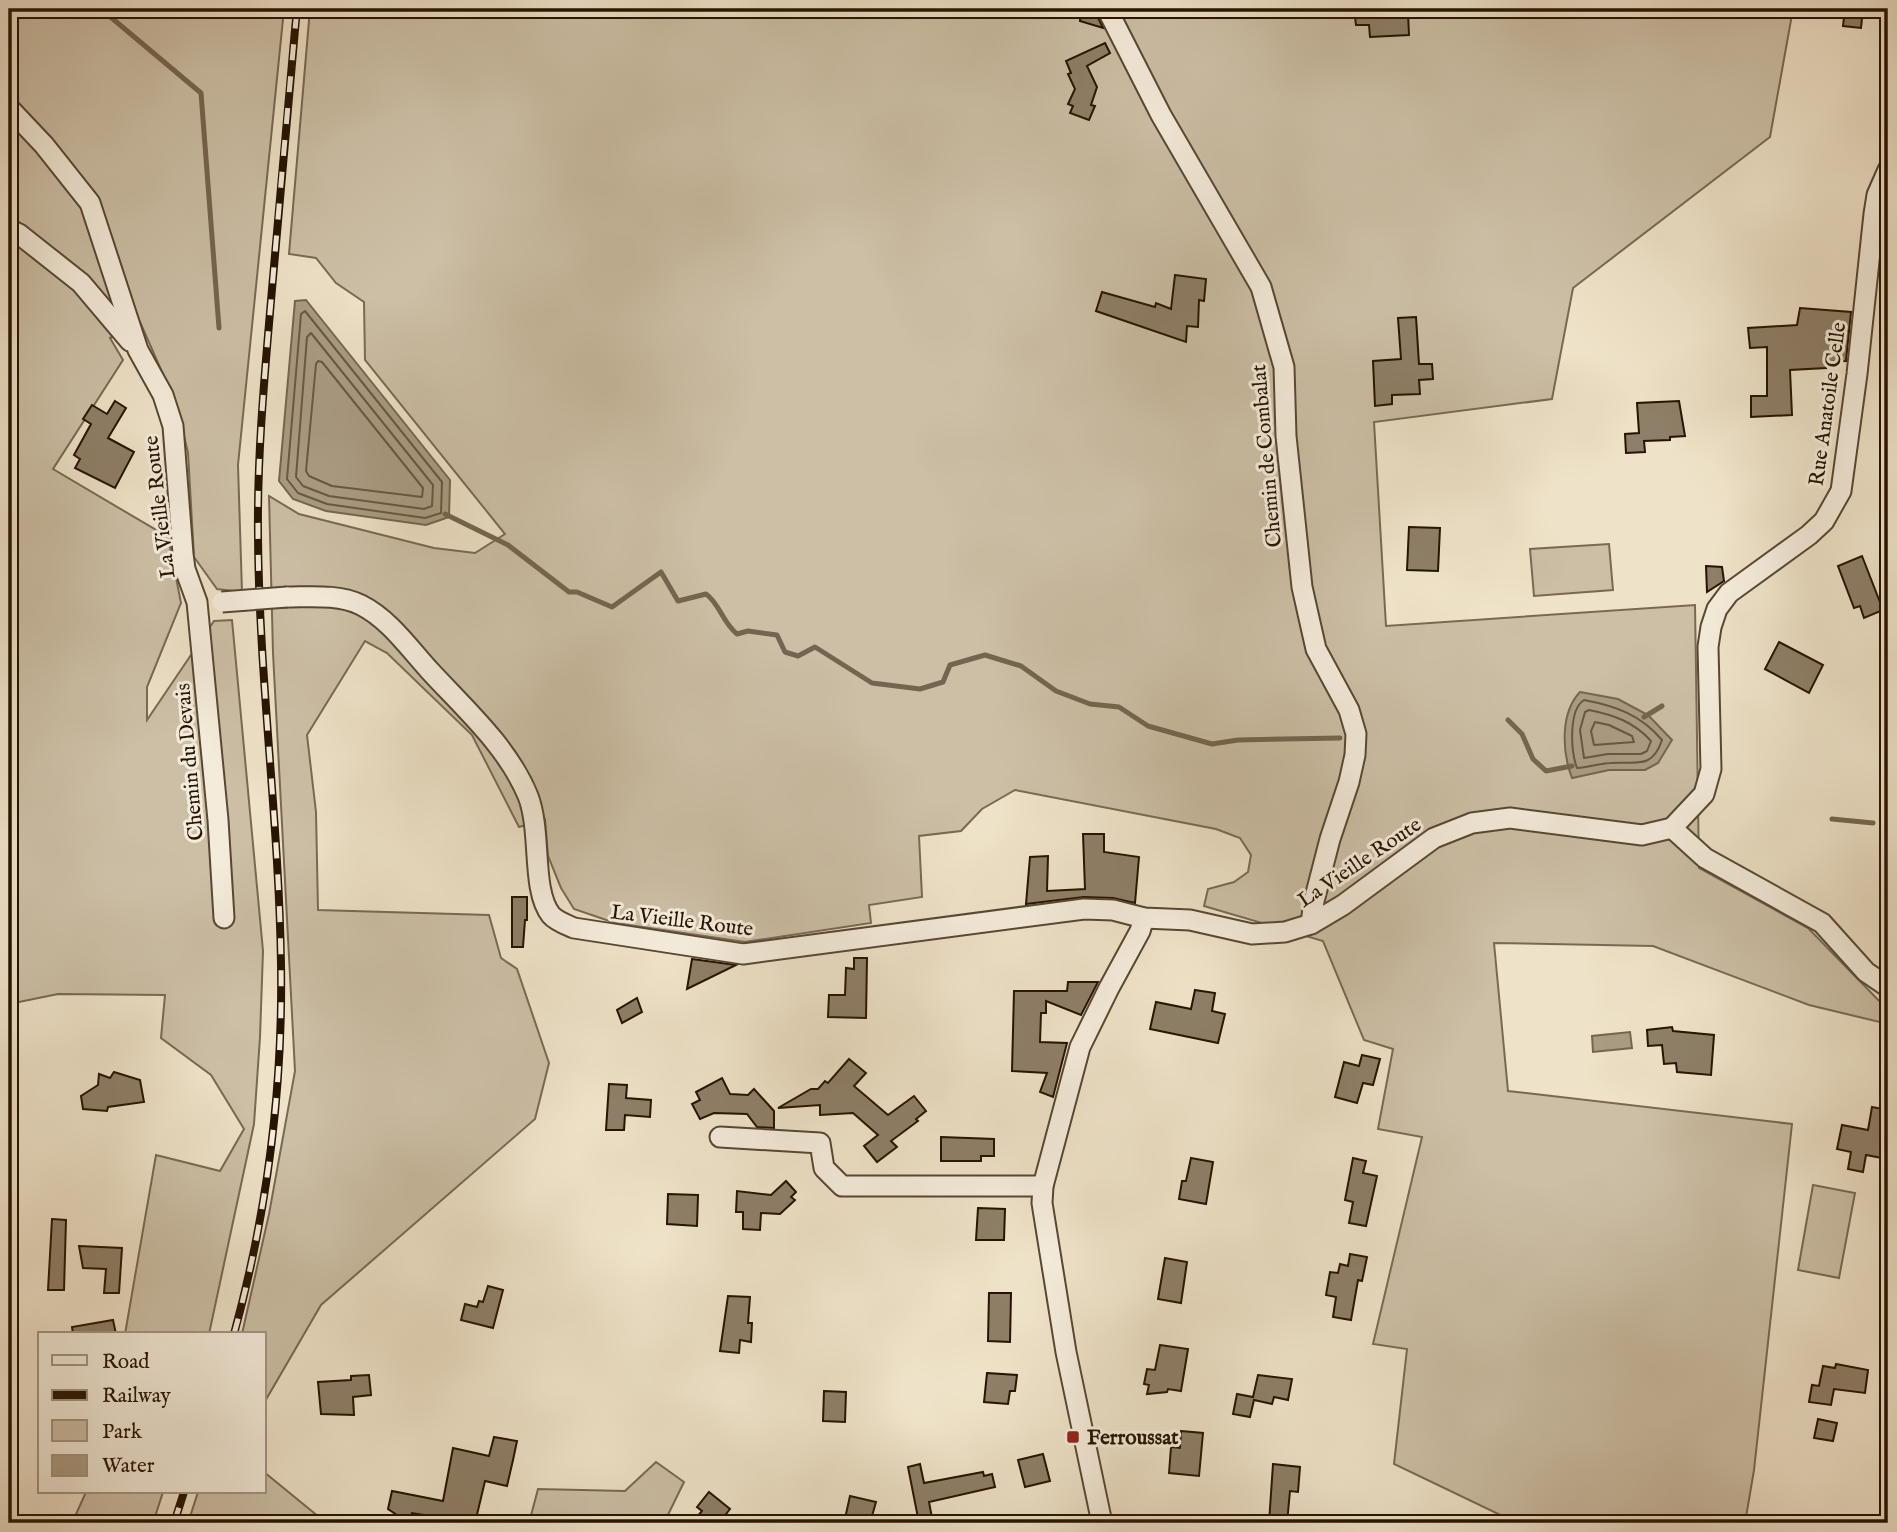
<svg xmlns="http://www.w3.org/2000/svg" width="1897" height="1532" font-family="'IM FELL English',serif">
	<rect width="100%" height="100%" fill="#eee2c8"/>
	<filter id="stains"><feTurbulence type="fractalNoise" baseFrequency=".00286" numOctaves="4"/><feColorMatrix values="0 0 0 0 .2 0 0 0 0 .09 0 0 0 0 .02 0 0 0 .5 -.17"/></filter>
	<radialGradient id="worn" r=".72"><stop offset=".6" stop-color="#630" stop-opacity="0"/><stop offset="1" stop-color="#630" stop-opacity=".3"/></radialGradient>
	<g fill="#ccbfa6" stroke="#796954" stroke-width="2">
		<path d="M9,9H284L238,465L242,592L217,589L194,557L188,453L177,406L140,322L110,338L123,360L53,469L168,537L181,603L147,687V720L214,621L232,620L263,951L260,1037L254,1124L209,1334H125L156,1155L220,1171L244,1129L211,1075L161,1038L165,995L58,994L9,1004Z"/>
		<path d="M310,9H1793L1770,137L1573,288L1552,399L1374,422L1386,626L1695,605L1699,868L1808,928L1888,1010V1024L1809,1005L1653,946L1494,943L1508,1091L1792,1124L1754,1470L1745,1523H1514L1513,1521L1394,1464L1407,1349L1373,1344L1422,1137L1378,1129L1393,1049L1364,1040L1323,941L1204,906L1208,889L1234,882L1248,872L1251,855L1240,838L1216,829L1015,790L982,809L961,831L919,836L922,897L869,905L871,923L745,942L615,923L574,909L561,888L548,856L545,819L519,827L472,735L387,653L365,641L307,735L316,812L318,910L489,915L501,958L517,969L549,1063L535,1119L321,1305L264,1403V1334H242L269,1214L295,1071L273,653L269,496L299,514L434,548L475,553L505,534L365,360L364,302L336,283L316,258L289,254Z"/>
		<path d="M1609,544L1613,590L1534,596L1530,549Z"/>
		<path d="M1813,1185L1855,1193L1839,1278L1798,1270Z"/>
		<path d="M656,1462L684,1482L664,1523H529L538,1489L625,1491Z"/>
		<path d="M264,1472L319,1517L305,1523H188L198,1492H264Z"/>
		<path d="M86,1492H163L153,1523H72Z"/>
	</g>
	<g fill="#aa9c84" stroke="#756550" stroke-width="2">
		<path d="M306,300L450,480L449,517L426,525L326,511L293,499L279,481L295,301Z"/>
		<path d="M1580,692L1618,699L1648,715L1672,740L1658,763L1645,770H1609L1572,778C1562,752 1560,713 1580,692Z"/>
		<path d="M1630,1032L1632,1048L1593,1052L1592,1036Z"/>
	</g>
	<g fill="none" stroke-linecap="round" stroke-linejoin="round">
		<g stroke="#685842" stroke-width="2">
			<path d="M305,311L442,482L441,513L425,518L327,504L298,493L287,479L301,314Z"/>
			<path d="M311,333L433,485L432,506L424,509L329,496L303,486L296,477L307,337Z"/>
			<path d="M318,361L322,362L423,488L422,497L332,486L309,476L306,471L316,364Z"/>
			<path d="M1584,700C1616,706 1641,715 1662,740C1652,770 1636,761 1611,763C1599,763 1588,768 1577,768C1571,752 1568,710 1584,700Z"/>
			<path d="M1589,710C1614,715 1634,722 1651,741L1647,751L1641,754H1608L1584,758L1580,730L1585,712Z"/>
			<path d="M1595,722L1609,725L1632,736L1634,742L1594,745L1591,731Z"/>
		</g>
		<g stroke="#756550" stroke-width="5">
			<path d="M101,9L201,93L219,328"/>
			<path d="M445,514L508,545L569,592H577L612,607L661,572L678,601L706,594C720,604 722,622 737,634L748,631L777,635L785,652L798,656L815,647L872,683L920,689L943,682L950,665L985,655L1021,666L1056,691L1090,704L1119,707L1148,726L1212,744L1238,740L1340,738"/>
			<path d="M1644,717L1662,706"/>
			<path d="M1508,720L1522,734L1533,759L1546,771L1572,766"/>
			<path d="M1832,819L1873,823"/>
		</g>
	</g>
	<g fill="#8e7f68" stroke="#261301" stroke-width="2">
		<path d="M1081,9H1094L1103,28L1080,21Z"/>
		<path d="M1354,9H1384V14L1408,13L1409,35L1370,37L1369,25H1356Z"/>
		<path d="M1845,9H1863L1861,28L1843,26Z"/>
		<path d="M1105,43L1110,53L1087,66L1097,87L1091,105L1095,106L1089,120L1070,113L1073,106L1068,104L1075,89L1068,74L1071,73L1066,61Z"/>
		<path d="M1175,275L1206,279L1204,301L1199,300L1198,327L1187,326L1186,342L1096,311L1102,292L1155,307L1156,303L1171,309Z"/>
		<path d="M1800,308L1851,312L1846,361L1825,362L1826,368L1790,370L1792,415L1751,417V396H1767V347L1750,348L1748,328L1797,325Z"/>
		<path d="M1416,317L1419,364H1432L1433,379L1419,380L1420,394L1392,395V404L1375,406L1373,361L1401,359L1398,318Z"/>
		<path d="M115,401L126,408L108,438L134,452L115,488L75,468L80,459L74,455L91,424L83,419L92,405L107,414Z"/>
		<path d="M1679,401L1685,436L1670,437V440L1644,441L1645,452L1626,453L1625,434L1639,433L1637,403Z"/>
		<path d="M1409,527L1440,528L1438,571L1407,570Z"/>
		<path d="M1862,556L1883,610L1864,618L1860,606L1854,608L1838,566Z"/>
		<path d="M1706,566L1722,567L1724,581L1707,592Z"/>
		<path d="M1779,642L1823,665L1809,693L1765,669Z"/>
		<path d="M1083,834H1104V852L1139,857L1135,903L1113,898L1084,897L1026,904L1030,857L1048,856L1047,891L1085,889Z"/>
		<path d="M512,897H527V920H525L523,947H512Z"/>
		<path d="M854,958H867L866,1018L828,1017L829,995H845L846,968L854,969Z"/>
		<path d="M692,959L736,965L687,989Z"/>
		<path d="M1068,982H1098L1081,1015L1046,1001V1013H1041L1040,1042L1067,1043L1053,1097L1040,1092L1047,1073L1012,1071L1014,991H1067Z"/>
		<path d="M1195,990L1215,993L1212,1011L1225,1014L1218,1043L1150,1029L1156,1002L1191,1009Z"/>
		<path d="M637,998L642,1012L622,1023L617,1010Z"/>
		<path d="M1672,1027L1673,1031L1714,1035L1711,1075L1677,1072L1676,1063L1664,1064L1662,1045L1648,1046L1647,1030Z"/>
		<path d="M1362,1055L1380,1059L1373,1085L1363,1083L1357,1103L1335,1097L1344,1062L1359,1066Z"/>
		<path d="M849,1059L866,1073L854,1086L888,1115L914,1096L926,1111L916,1119L918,1121L891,1141L897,1147L877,1162L864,1146L878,1135L853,1113L820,1115V1105L778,1108L811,1089H818L825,1081L828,1083Z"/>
		<path d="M114,1072L140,1080L144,1102L108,1107L107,1111L83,1109L81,1096L98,1085L99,1074L110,1078Z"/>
		<path d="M722,1078L730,1094L748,1095L754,1089L774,1111V1128L757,1127L747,1114L714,1113L700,1119L692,1104L700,1100L696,1092Z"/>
		<path d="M609,1084L627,1085L626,1098L651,1100L650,1117L625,1115L624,1130H606Z"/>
		<path d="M1872,1107L1888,1110L1887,1159L1866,1155L1863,1172L1848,1169L1851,1152L1837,1149L1842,1125L1868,1130Z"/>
		<path d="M941,1137L994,1139V1156H981V1161H941Z"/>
		<path d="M1191,1158L1213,1162L1206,1204L1179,1199L1182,1181H1186Z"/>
		<path d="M1353,1158L1366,1161L1363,1173L1377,1176L1366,1226L1349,1223L1353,1202L1345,1200Z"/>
		<path d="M786,1181L796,1192L791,1197L795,1200L780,1214L761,1213L760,1230L743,1229V1212H736L737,1191L771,1195Z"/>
		<path d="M668,1194L698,1195L697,1226L667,1224Z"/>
		<path d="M978,1208L1005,1209L1004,1240H976Z"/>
		<path d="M52,1219L66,1220L64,1290H48Z"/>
		<path d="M79,1246L122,1248L119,1293H104L106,1269L83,1268Z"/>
		<path d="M1350,1254L1367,1257L1362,1281L1358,1280L1351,1320L1333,1317L1336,1297L1326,1295L1330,1272L1338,1273L1340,1264L1348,1266Z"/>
		<path d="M1165,1258L1187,1262L1181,1303L1158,1299Z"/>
		<path d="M488,1286L503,1290L493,1328L461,1320L465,1304L477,1307L479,1301L483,1302Z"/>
		<path d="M989,1293H1011L1010,1342L988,1341Z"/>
		<path d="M728,1296L750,1297L748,1323H752L751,1342L740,1340L739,1353L720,1351Z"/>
		<path d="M113,1320L116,1334H73L72,1327Z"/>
		<path d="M1160,1345L1188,1349L1181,1391L1168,1389L1167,1392L1147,1394L1149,1385L1144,1384L1147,1369L1155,1370Z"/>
		<path d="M1836,1364L1868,1370L1865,1393L1834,1389L1831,1405L1809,1402L1812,1385L1819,1386L1823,1366L1835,1368Z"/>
		<path d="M987,1373L1017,1375L1015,1391H1010L1008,1404L984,1402Z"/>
		<path d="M369,1375L371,1395L353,1397L354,1415L321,1414L318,1382L351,1380V1376Z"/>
		<path d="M1258,1375L1292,1379L1288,1400L1274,1397L1272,1404L1254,1400L1250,1417L1233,1414L1237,1394L1253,1397Z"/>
		<path d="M824,1391L846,1392L845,1422L823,1421Z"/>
		<path d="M1818,1419L1837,1423L1833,1441L1814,1438Z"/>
		<path d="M1181,1431L1203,1433L1199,1476L1169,1473L1171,1447L1180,1448Z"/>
		<path d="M494,1437L517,1441L513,1460L507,1486L485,1481L475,1523L412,1513L409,1523L388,1509L392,1491L443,1501L453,1448L489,1456Z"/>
		<path d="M1043,1454L1050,1481L1025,1487L1018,1460Z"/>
		<path d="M920,1464L924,1483L983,1472L984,1476L992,1474L995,1487L929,1502L933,1523H919L908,1467Z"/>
		<path d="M1273,1464L1300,1467L1298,1492L1290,1491L1287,1523H1269Z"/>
		<path d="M709,1492L730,1509L719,1523H692L702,1511L697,1507Z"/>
		<path d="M850,1496L876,1502L870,1523H844Z"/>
	</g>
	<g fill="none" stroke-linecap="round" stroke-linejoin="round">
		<defs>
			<g id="minor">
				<path d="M1107,9L1161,115L1261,287L1284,367L1286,436L1302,587L1316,649L1349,710L1356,734L1355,755L1349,782L1330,839L1314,901L1311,924"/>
				<path d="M9,108L44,145L90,203L138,350L163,395L173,426L183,554L185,569L197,602L218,820L224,918"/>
				<path d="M9,229L19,234L81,283L130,341"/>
				<path d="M287,597C310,597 339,594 361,605C389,619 409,648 430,671C465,709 508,747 528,796C542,832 531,890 551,915C556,921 567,925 574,928L743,954L1084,909L1113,910L1144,918L1190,920L1252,934L1285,932L1311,924L1343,905L1434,838L1472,823L1510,818L1642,835L1672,828"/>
				<path d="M1672,828L1704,794L1711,769L1708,647L1711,627L1717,609L1729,593L1809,535L1824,521L1841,491L1857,374L1874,214L1877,195L1888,170"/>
				<path d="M1672,828L1705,858L1822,923L1866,972L1888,987"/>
				<path d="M720,1137L820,1143L824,1168L842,1186H1043"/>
				<path d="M1102,1523L1066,1352L1042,1203L1043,1186L1080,1047L1109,988L1140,931L1144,918"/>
			</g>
		</defs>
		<use href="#minor" stroke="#584733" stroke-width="23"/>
		<use href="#minor" stroke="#f4ecdb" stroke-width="19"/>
		<defs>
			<g id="rail">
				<path d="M234,1334C267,1213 283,1089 281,964C279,821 259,679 258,536C257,453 265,371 272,289C280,195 288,102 297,9"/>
				<path d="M174,1523L184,1492"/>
			</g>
		</defs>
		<use href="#rail" stroke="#261301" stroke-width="8"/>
		<use href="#rail" stroke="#f4ecdb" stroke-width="5" stroke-dasharray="16" stroke-linecap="butt"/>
		<defs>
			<path id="minor-bridge" d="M222,602L287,597"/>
		</defs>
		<use href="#minor-bridge" stroke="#584733" stroke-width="23" stroke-linecap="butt"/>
		<use href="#minor-bridge" stroke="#f4ecdb" stroke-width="19"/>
	</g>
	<rect fill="#8f2418" stroke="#f4ecdb" stroke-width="2.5" x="1066" y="1430" width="14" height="14" rx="3.5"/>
	<g text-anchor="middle" stroke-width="6" stroke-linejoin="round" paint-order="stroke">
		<g font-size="21" fill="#261301" stroke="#f4ecdb">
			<text transform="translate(1827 404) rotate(-82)" y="7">Rue Anatoile Celle</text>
			<text transform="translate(1266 456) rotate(-95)" y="7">Chemin de Combalat</text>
			<text transform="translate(159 507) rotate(-97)" y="7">La Vieille Route</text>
			<text transform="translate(189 762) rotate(-95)" y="7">Chemin du Devais</text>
			<text transform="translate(1359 862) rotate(-34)" y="7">La Vieille Route</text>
			<text transform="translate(682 920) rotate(7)" y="7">La Vieille Route</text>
		</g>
		<g font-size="21" font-weight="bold" fill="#261301" stroke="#f4ecdb" text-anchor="start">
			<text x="1087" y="1444">Ferroussat</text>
		</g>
	</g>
	<rect width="1897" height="1532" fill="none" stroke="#eee2c8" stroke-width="35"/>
	<rect x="10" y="10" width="1876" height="1511" fill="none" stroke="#261301" stroke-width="3.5"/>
	<rect x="18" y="18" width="1862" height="1497" fill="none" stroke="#261301" stroke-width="2"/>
	<rect x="38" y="1332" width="228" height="161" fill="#f4ecdb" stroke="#a29584" stroke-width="2"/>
	<rect x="52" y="1355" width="35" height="10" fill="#f4ecdb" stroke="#a29584" stroke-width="2"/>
	<text x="102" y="1368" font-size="21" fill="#261301">Road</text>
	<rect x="52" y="1390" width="35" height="10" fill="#261301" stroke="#a29584" stroke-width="2"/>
	<text x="102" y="1402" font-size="21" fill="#261301">Railway</text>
	<rect x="52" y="1420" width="35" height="21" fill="#ccbfa6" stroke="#a29584" stroke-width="2"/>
	<text x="102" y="1438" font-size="21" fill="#261301">Park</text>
	<rect x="52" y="1455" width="35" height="21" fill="#aa9c84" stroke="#a29584" stroke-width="2"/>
	<text x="102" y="1472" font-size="21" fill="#261301">Water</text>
	<rect width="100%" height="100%" filter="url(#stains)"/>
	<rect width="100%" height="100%" fill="url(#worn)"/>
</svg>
